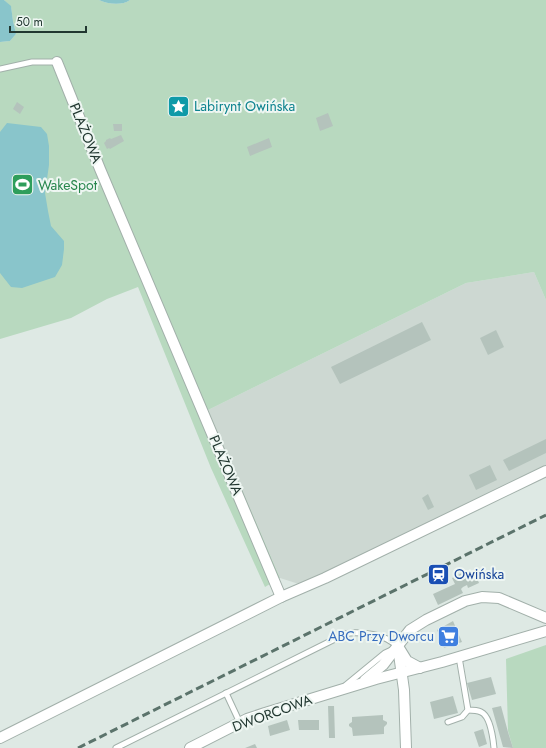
<svg xmlns="http://www.w3.org/2000/svg" width="546" height="748" font-family="Jost,sans-serif">
	<rect width="100%" height="100%" fill="#dee9e4"/>
	<path fill="#cdd8d2" d="M534,272L546,300V466L302,585L280,578L208,410L466,283Z"/>
	<g fill="#b8d9bf">
		<path d="M4,0H99C107,4 122,6 130,0H546V300L534,272L466,283L208,410L280,578L265,587L211,468L138,287L107,299L71,318L0,339V42L10,41L16,34L13,21L11,7Z"/>
		<path d="M546,645V748H513L508,731L506,659Z"/>
	</g>
	<g fill="#89c5cb">
		<path d="M0,0H4L11,6L13,21L16,34L10,41L0,42Z"/>
		<path d="M99,0H130C122,6 107,4 99,0Z"/>
		<path d="M7,123L41,127L47,134L49,146V165L45,193L48,211L51,226L64,241V249L62,265L55,277L22,288L11,287L0,273V132Z"/>
	</g>
	<g fill="#b4c3bc">
		<path d="M17,102L24,107L20,114L13,109Z"/>
		<path d="M328,113L333,126L320,131L316,118Z"/>
		<path d="M113,124H122V131H114Z"/>
		<path d="M121,135L124,141L110,149L109,148L107,149L104,143L106,141V140L110,138L111,139Z"/>
		<path d="M269,138L272,147L250,156L247,147Z"/>
		<path d="M422,322L431,340L340,384L331,367Z"/>
		<path d="M496,330L504,347L488,355L480,338Z"/>
		<path d="M546,439V453L509,471L503,460Z"/>
		<path d="M490,465L497,480L476,490L469,475Z"/>
		<path d="M428,494L434,507L428,510L422,498Z"/>
		<path d="M462,573L464,579L475,574L479,583L468,588L467,585L463,587L461,589L463,593L438,605L433,594L455,584L452,578Z"/>
		<path d="M453,621L462,642L444,648L437,630Z"/>
		<path d="M491,677L496,694L472,700L467,683Z"/>
		<path d="M453,696L458,713L434,719L430,702Z"/>
		<path d="M328,706H334L335,738H329Z"/>
		<path d="M501,706L508,732L513,748L503,747L492,708Z"/>
		<path d="M383,715V720L387,722V724L384,727V734L353,736L352,728L349,726V724L352,722V717Z"/>
		<path d="M287,720L290,730L270,736L268,726Z"/>
		<path d="M298,720H319V730H299Z"/>
		<path d="M483,729L487,744L479,747L474,732Z"/>
		<path d="M255,744L257,748H245Z"/>
	</g>
	<g fill="none" stroke-linecap="round" stroke-linejoin="round">
		<defs>
			<g id="lane">
				<path d="M0,69L32,62H57"/>
				<path d="M459,657L468,710C472,710 477,710 481,712C490,716 493,738 494,748"/>
				<path d="M226,693L240,723"/>
				<path d="M448,722L462,717L468,710"/>
				<path d="M116,748L345,634C356,631 377,634 387,639C391,641 395,644 398,647L385,653L346,685"/>
			</g>
			<g id="street">
				<path d="M57,62L100,169L281,597"/>
				<path d="M398,647L404,690L406,748"/>
				<path d="M399,648L407,661L420,668"/>
				<path d="M365,680L383,665L410,630L426,620L465,601L482,597L499,598L546,618"/>
				<path d="M0,738L281,597L325,578L546,471"/>
				<path d="M190,748L247,719L265,713L376,679L442,662L546,631"/>
			</g>
		</defs>
		<use href="#lane" stroke="#a2b0aa" stroke-width="7"/>
		<use href="#street" stroke="#a2b0aa" stroke-width="12"/>
		<use href="#lane" stroke="#fff" stroke-width="5"/>
		<use href="#street" stroke="#fff" stroke-width="10"/>
		<path stroke="#5b736b" stroke-width="3" stroke-dasharray="8 4" stroke-linecap="butt" d="M78,748L546,515"/>
	</g>
	<defs>
		<symbol id="sight-square" viewBox="-11 -11 22 22"><rect x="-9" y="-9" width="18" height="18" rx="4" fill="#0f9aa8" stroke="#eef6f2"/><path d="M0-6L1.8-2.2L6-1.7L2.9 1.2L3.7 5.4L0 3.3L-3.7 5.4L-2.9 1.2L-6-1.7L-1.8-2.2Z" fill="#fff"/></symbol>
		<symbol id="stadium-square" viewBox="-11 -11 22 22"><rect x="-9" y="-9" width="18" height="18" rx="4" fill="#2e9e5b" stroke="#eef6f2"/><path d="M0-5a6.5 5 0 1 0 0 10a6.5 5 0 1 0 0-10ZM-3.5-1.8h7v3.6h-7Z" fill="#fff"/></symbol>
		<symbol id="station-square" viewBox="-11 -11 22 22"><rect x="-9" y="-9" width="18" height="18" rx="4" fill="#1a4fb4" stroke="#eef6f2"/><path d="M-3-6H3Q5-6 5-4V2Q5 4 3 4L4.5 6H3L1.5 4h-3L-3 6H-4.5L-3 4Q-5 4-5 2V-4Q-5-6-3-6ZM-3.5-4v3h7v-3ZM-3.5 1v1.5H-2V1ZM2 1v1.5H3.5V1Z" fill="#fff"/></symbol>
		<symbol id="supermarket-square" viewBox="-11 -11 22 22"><rect x="-9" y="-9" width="18" height="18" rx="4" fill="#3f7fe0" stroke="#eef6f2"/><path d="M-6-5.5h2.5l.6 2H6L4.5 2H-2.5L-4.4-4H-6ZM-1.5 3.2a1.3 1.3 0 1 0 .1 0ZM3 3.2a1.3 1.3 0 1 0 .1 0Z" fill="#fff"/></symbol>
	</defs>
	<g fill-rule="evenodd">
		<use href="#sight-square" x="166" y="94" width="25" height="25"/>
		<use href="#stadium-square" x="10" y="172" width="25" height="25"/>
		<use href="#station-square" x="426" y="562" width="25" height="25"/>
		<use href="#supermarket-square" x="436" y="624" width="25" height="25"/>
	</g>
	<g text-anchor="middle" stroke-width="4" stroke-linejoin="round" paint-order="stroke">
		<g font-size="14" fill="#0d838f" stroke="#eef6f2" text-anchor="start">
			<text x="194" y="111">Labirynt Owińska</text>
		</g>
		<g font-size="14" fill="#213730" stroke="#eef6f2">
			<text transform="translate(86 133) rotate(68)" y="5">PLAŻOWA</text>
			<text transform="translate(226 465) rotate(67)" y="5">PLAŻOWA</text>
			<text transform="translate(272 713) rotate(-20)" y="5">DWORCOWA</text>
		</g>
		<g font-size="14" fill="#27864d" stroke="#eef6f2" text-anchor="start">
			<text x="38" y="190">WakeSpot</text>
		</g>
		<g font-size="14" fill="#164399" stroke="#eef6f2" text-anchor="start">
			<text x="454" y="579">Owińska</text>
		</g>
		<g font-size="14" fill="#366cbe" stroke="#eef6f2" text-anchor="end">
			<text x="434" y="641">ABC Przy Dworcu</text>
		</g>
	</g>
	<path d="M10 26v6h76v-6" fill="none" stroke="#213730" stroke-width="2"/>
	<text x="16" y="26" font-size="12" fill="#213730" stroke="#eef6f2" stroke-width="3" paint-order="stroke">50 m</text>
</svg>
